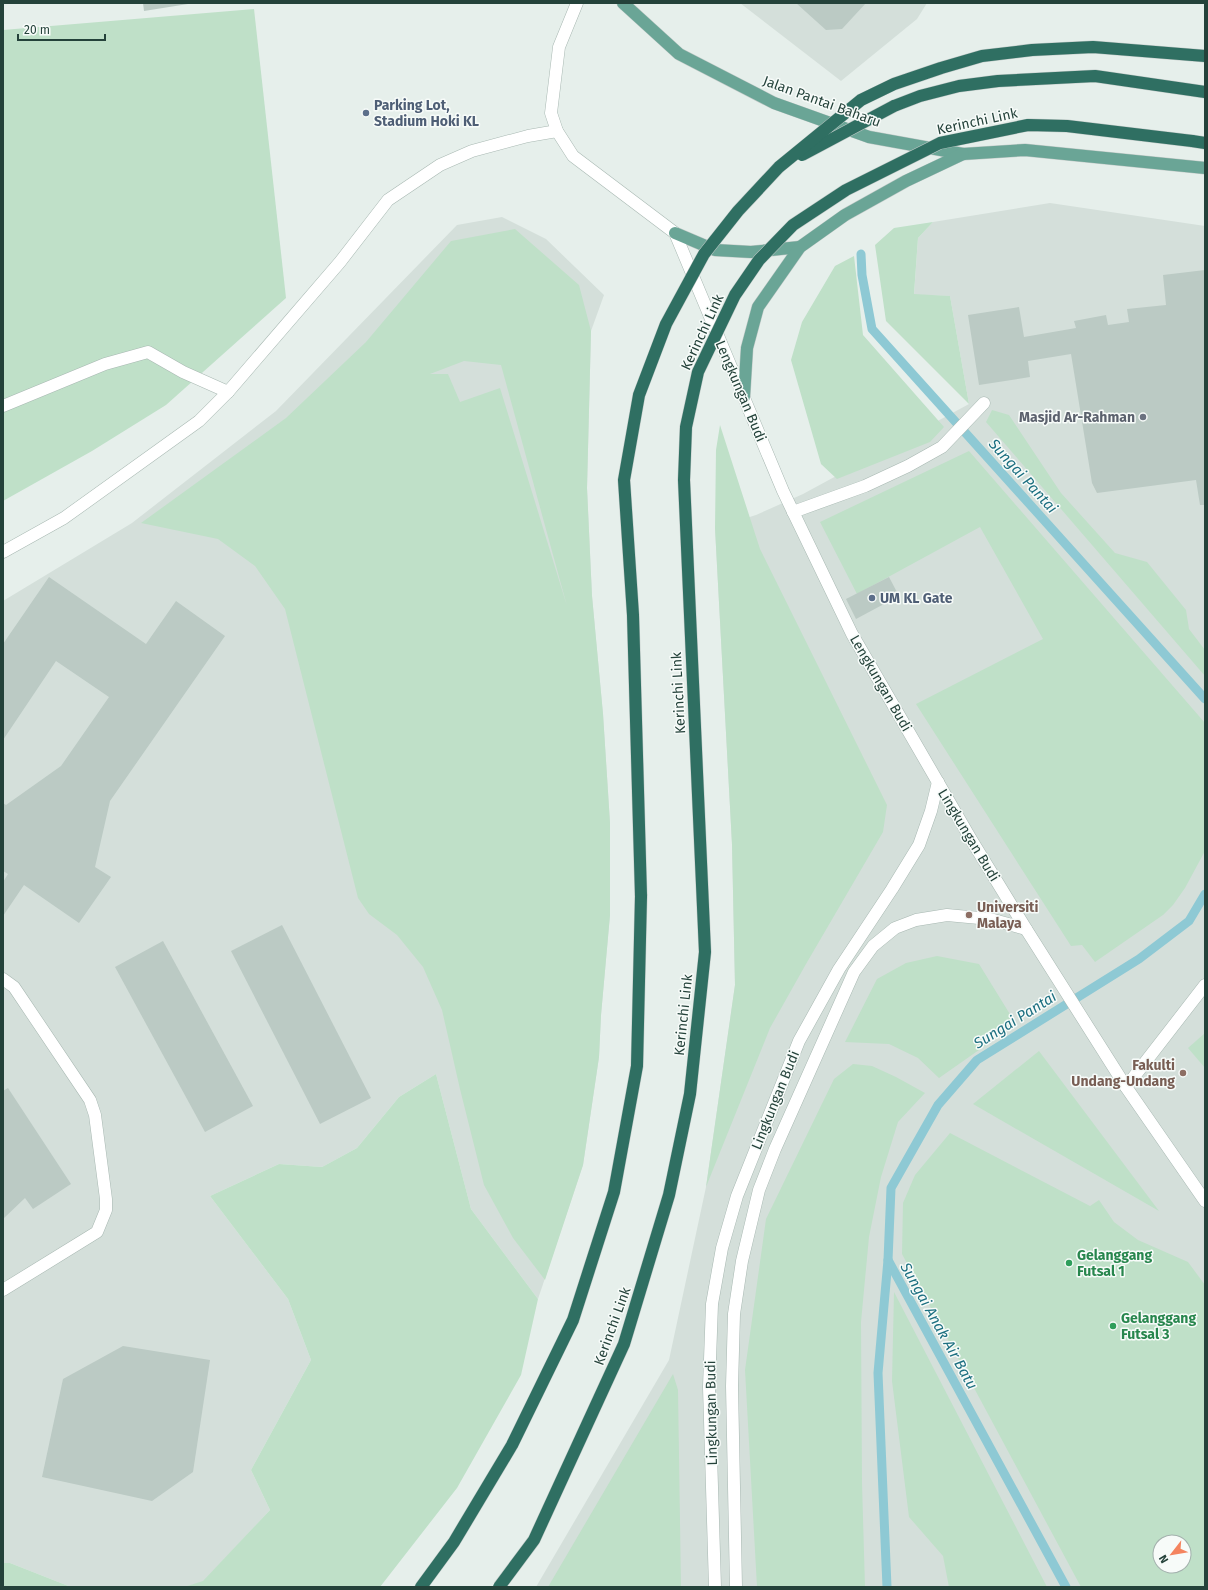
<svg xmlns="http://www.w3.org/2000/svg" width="1208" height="1590" font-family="'Fira Sans',sans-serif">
	<rect width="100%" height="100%" fill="#e6efeb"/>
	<g fill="#d4dfda" fill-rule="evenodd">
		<path d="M740,3H927L917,19L841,81Z"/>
		<path d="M1050,203L1205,226V1587H536L669,1360L706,1187L735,985L732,844L715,528L756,515L803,494L969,404L950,296L914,295L918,238L933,222ZM1160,1542H1184V1566H1160Z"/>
		<path d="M502,217L546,239L604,295L591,331L587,488L592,596L603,714L610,823V915L601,1015L599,1057L583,1165L538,1299L471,1209L436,1074L399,1097L357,1148L322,1167L279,1164L210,1196L288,1299L311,1360L251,1470L270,1510L203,1582L184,1587H71L10,1563H3V601L132,523L276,411L457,225Z"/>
	</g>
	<g fill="#bfe0c8" fill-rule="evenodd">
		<path d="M254,9L286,298L166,405L92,451L3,501V30Z"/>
		<path d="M933,222L918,238L914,294L950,296L969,404L886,321L875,245L894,228Z"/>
		<path d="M515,229L579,285L591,331L587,488L592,596L603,714L610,823V915L601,1015L599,1057L583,1165L545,1280L513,1238L484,1185L460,1089L442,1010L423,967L397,935L369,914L358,898L285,609L255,566L218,539L141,523L286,418L366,342L451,241ZM464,361L501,365L567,606L500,388L460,402L448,374H430Z"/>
		<path d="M854,256L863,335L944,427L930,442L837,479L821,464L791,360L802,322L835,266Z"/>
		<path d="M992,410L1009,415L1061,493L1115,553L1147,562L1186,610L1189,629L1205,650V676L986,422Z"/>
		<path d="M720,425L760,549L887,805L883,832L806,964L770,1028L706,1187L735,985L732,844L715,528L716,450Z"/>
		<path d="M969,451L1205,723V851L1185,888L1173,905L1163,915L1095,962L1082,945L1071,946L916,704L1043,639L980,527L857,594L820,522Z"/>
		<path d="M937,956L979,964L1016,1024L939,1078L918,1058L889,1044L845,1042L877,979L906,963Z"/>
		<path d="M1205,1033V1068L1188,1048Z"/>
		<path d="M1039,1051L1159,1211L973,1104Z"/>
		<path d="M853,1064L872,1066L896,1077L925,1093L898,1122L881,1177L869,1237L861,1322L862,1483L865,1587H757L745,1370L766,1219L834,1079Z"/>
		<path d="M436,1074L471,1209L538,1299L521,1375L457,1488L380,1587H184L203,1581L270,1510L251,1470L311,1360L288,1299L210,1196L279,1164L322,1167L357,1148L399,1097Z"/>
		<path d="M950,1133L1090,1206L1099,1200L1114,1222L1138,1240L1188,1262L1205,1285V1587H1081L902,1254L903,1203L915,1175ZM1160,1542H1184V1566H1160Z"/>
		<path d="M894,1292L1047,1587H949L943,1556L909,1517L892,1381Z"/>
		<path d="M673,1374L678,1390L681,1587H548Z"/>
		<path d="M3,1563H10L71,1587H3Z"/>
	</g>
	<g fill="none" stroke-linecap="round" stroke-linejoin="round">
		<g stroke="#8ec9d4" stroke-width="9">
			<path d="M861,254L862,275L872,329L1205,699"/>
			<path d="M888,1260L1066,1587"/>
			<path d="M887,1587L878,1373L888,1260L891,1188L938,1105L977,1060L1139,959L1189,921L1205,894"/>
		</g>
	</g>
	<g fill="#bbcac4">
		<path d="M143,3H188V4L144,11Z"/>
		<path d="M796,3H866L842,29L826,30Z"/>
		<path d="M1205,270V505H1200L1196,480L1097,493L1092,483L1071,354L1028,361L1030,377L979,385L968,315L1019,307L1024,337L1076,328L1074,321L1106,315L1108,325L1129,322L1127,309L1166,305L1163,275Z"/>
		<path d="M49,577L146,644L176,601L225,636L110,801L95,867L111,877L79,923L24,885L3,916V882L8,874L3,871V803L6,805L61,766L109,697L56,661L3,740V644Z"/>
		<path d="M889,577L899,596L856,619L846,599Z"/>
		<path d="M282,925L371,1098L320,1124L231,951Z"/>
		<path d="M163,941L253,1106L205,1132L115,967Z"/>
		<path d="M8,1088L71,1184L33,1209L25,1198L3,1219V1091Z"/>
		<path d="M123,1346L210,1360L193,1472L152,1501L42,1477L63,1379Z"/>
	</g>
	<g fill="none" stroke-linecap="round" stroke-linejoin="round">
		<defs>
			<g id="minor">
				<path d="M577,3L559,47L551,113L557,131L573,156L675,233L783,491L852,634L972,841L1026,929L1126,1087L1205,1201"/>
				<path d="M3,406L105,364L148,352L183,372L228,392"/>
				<path d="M793,512L865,486L908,466L942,447L984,403"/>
				<path d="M3,552L64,518L199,421L228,392L340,262L388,200L440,165L472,151L528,136L557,131"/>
				<path d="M3,979L14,987L90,1100L95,1115L106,1199V1210L97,1232L3,1290"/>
				<path d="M1126,1087L1205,985"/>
				<path d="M715,1587L709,1387L712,1304L722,1248L737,1196L799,1041L839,969L892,889L919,845L931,811L938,782"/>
				<path d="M736,1587L732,1386L734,1314L742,1261L759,1190L775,1149L854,972L873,946L895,928L916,920L947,915L990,919L1026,929"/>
			</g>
			<g id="major">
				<path d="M623,3L679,54L774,103L869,137L963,154L1025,150L1205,168"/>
				<path d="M675,233L715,250L751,252L800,247"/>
				<path d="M744,397L747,348L758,307L800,247L845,215L906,181L963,154"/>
			</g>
			<g id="highway">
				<path d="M894,106L920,96L959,86L998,81L1095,76L1205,92"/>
				<path d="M1192,141L1205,143"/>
				<path d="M421,1587L454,1542L512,1445L573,1320L614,1192L637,1066L641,896"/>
			</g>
		</defs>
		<use href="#minor" stroke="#a8b8b2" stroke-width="13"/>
		<use href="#major" stroke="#c2cac8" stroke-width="13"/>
		<use href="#highway" stroke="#c2cac8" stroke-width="13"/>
		<use href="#minor" stroke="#fff" stroke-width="12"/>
		<use href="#major" stroke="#6aa596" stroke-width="12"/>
		<use href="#highway" stroke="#2f6f62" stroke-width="12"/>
		<defs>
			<g id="highway-bridge">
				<path d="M802,155L894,106"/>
				<path d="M641,896L633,615L624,480L639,395L666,324L704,254L738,211L779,167L861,100L894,84L941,68L982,56L1032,50L1093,47L1205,56"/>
				<path d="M499,1587L534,1540L624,1344L669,1195L690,1094L705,952L684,480L686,427L698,372L735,295L759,260L793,225L846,190L940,143L1028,125L1067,126L1192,141"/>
			</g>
		</defs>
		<use href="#highway-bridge" stroke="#c2cac8" stroke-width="13" stroke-linecap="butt"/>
		<use href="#highway-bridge" stroke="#2f6f62" stroke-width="12"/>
	</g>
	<g fill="#5c6f8a" stroke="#f7fbf9" stroke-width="1.5">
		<circle cx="366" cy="113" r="4"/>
		<circle cx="872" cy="598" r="4"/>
	</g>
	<circle fill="#6b7280" stroke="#f7fbf9" stroke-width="1.5" cx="1143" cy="417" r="4"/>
	<g fill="#8d6e63" stroke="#f7fbf9" stroke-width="1.5">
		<circle cx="969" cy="915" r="4"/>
		<circle cx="1183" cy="1073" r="4"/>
	</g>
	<g fill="#2e9e5b" stroke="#f7fbf9" stroke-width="1.5">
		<circle cx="1069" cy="1263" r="4"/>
		<circle cx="1113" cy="1326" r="4"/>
	</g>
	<g text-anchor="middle" stroke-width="3" stroke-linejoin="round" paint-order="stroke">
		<g font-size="14" fill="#24423a" stroke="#f7fbf9">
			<text transform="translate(822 101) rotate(20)" y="5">Jalan Pantai Baharu</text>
			<text transform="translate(977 121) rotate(-12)" y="5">Kerinchi Link</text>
			<text transform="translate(702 332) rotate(-65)" y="5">Kerinchi Link</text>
			<text transform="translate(741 391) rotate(67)" y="5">Lengkungan Budi</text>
			<text transform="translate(881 683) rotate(60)" y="5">Lengkungan Budi</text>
			<text transform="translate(678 693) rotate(-93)" y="5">Kerinchi Link</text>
			<text transform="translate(969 835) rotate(59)" y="5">Lingkungan Budi</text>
			<text transform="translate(683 1015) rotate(-84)" y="5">Kerinchi Link</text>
			<text transform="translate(775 1100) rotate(-68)" y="5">Lingkungan Budi</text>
			<text transform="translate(612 1326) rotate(-70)" y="5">Kerinchi Link</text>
			<text transform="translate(711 1413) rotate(-91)" y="5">Lingkungan Budi</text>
		</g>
		<g font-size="14" font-weight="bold" fill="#4e5e75" stroke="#f7fbf9" text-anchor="start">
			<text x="374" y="110">Parking Lot,<tspan x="374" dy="16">Stadium Hoki KL</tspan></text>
			<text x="880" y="603">UM KL Gate</text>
		</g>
		<g font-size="14" font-weight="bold" fill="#5b616d" stroke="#f7fbf9" text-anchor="end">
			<text x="1135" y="422">Masjid Ar-Rahman</text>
		</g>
		<g font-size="14" font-weight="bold" fill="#785e54" stroke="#f7fbf9" text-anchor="start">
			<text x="977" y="912">Universiti<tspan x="977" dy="16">Malaya</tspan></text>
			<text x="1175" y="1070" text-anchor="end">Fakulti<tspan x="1175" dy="16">Undang-Undang</tspan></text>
		</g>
		<g font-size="14" font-weight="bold" fill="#27864d" stroke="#f7fbf9" text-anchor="start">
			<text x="1077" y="1260">Gelanggang<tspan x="1077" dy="16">Futsal 1</tspan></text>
			<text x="1121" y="1323">Gelanggang<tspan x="1121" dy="16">Futsal 3</tspan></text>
		</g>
		<g font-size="15" font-style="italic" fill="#1c6f80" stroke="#f7fbf9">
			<text transform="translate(1023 476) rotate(48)" y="5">Sungai Pantai</text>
			<text transform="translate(1015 1020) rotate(-32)" y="5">Sungai Pantai</text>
			<text transform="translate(939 1326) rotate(61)" y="5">Sungai Anak Air Batu</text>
		</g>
	</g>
	<rect width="1208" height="1590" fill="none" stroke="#24423a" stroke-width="8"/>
	<g transform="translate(1172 1554) rotate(239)"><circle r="19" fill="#f7fbf9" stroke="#a3b1ad"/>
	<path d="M0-3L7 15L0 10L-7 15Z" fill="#f4845f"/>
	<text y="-6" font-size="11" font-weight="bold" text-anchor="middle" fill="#24423a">N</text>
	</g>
	<path d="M18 34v6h87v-6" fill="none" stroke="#24423a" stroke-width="2"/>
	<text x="24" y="34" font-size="12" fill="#24423a" stroke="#f7fbf9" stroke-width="3" paint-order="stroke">20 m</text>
</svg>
